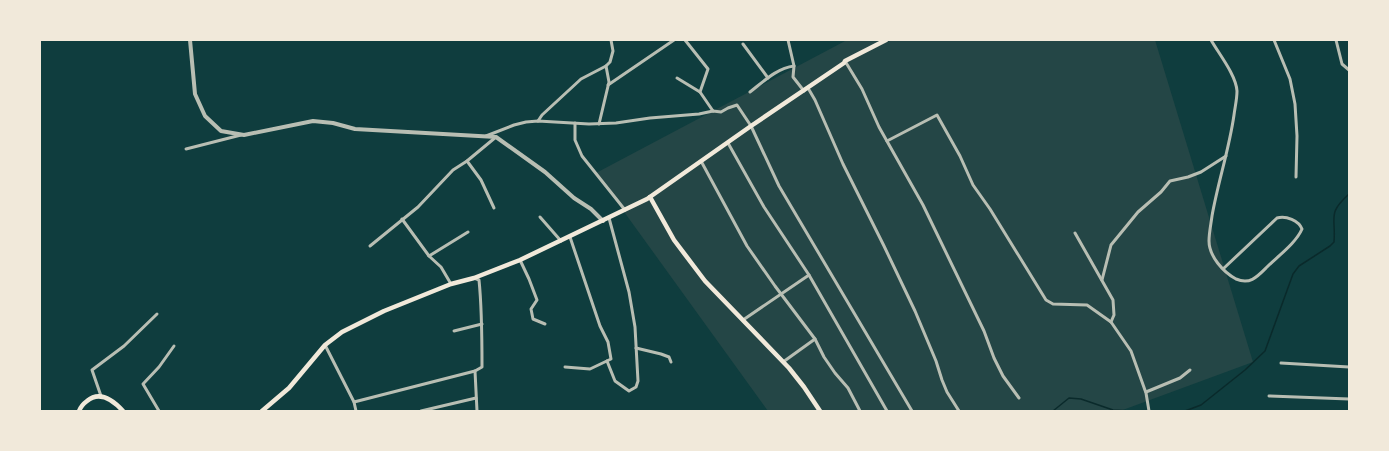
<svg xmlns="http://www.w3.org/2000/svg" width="1389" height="451" font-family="Inter,sans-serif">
	<rect width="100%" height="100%" fill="#0f3d3e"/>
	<path fill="#244646" d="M847,40H1155L1253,362L1120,411H768L596,173Z"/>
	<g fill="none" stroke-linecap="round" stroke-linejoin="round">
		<g stroke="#0a2a2b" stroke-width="1.5">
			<path d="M1053,411L1069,398L1081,399L1113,410L1131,411"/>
			<path d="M1185,411L1201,405L1245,370L1265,351L1293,274L1299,266L1330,246L1334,242C1336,216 1327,214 1349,194"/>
		</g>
		<g stroke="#b8beb3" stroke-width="3">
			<path d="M685,40L708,69L700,92L713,111"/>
			<path d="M788,40L794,66L793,77L804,91"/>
			<path d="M1211,40C1219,54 1236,75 1237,91C1237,99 1235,107 1234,115C1229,150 1218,182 1212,216C1211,224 1209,233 1209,241C1209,256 1223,272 1236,279C1250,285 1257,277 1267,267C1278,256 1296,243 1302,229C1299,221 1286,215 1277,218L1223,269"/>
			<path d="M1274,40L1290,79L1295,104L1297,136L1296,177"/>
			<path d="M1336,40L1342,64L1349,70"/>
			<path d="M743,44L768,78"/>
			<path d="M845,61L862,89L879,127L923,205L984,331L994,358L1003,376L1019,398"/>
			<path d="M677,78L700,92"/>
			<path d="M608,85L674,40"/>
			<path d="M808,88L815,100L843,164L884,246L915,311L936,361L942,380L947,392L959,411"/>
			<path d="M750,92C763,82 777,68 794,66"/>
			<path d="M538,121L542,115L581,79L606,66L610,62L613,51L611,40"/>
			<path d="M575,123V140L582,156L625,210"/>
			<path d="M599,124L609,82L606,66"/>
			<path d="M486,136L514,125L526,122L538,121L589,124L616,123L650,118L699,114L713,111L721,112L728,108L737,105L751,126L779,186L912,411"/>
			<path d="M887,141L937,115L960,156L973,185L990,209L1046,300L1053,304L1087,305L1111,322L1131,351L1146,393L1149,411"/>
			<path d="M728,143L764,207L809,275L887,411"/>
			<path d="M186,149L241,135"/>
			<path d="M467,161L481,180L494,208"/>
			<path d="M701,161L747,246L775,286L815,339L824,357L835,373L848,388L860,411"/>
			<path d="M540,217L561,241"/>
			<path d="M402,219L429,256L441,267L451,284"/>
			<path d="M1075,233L1113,300L1114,315L1111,322"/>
			<path d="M370,246L418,207L453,170L467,161L496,137"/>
			<path d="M429,256L468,232"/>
			<path d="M520,260L529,279L537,300L531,309L533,319L545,324"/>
			<path d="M474,278L479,280C482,309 482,338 482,367L475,371L477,411"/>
			<path d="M1102,280L1111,245L1138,212L1161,192L1170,181L1188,177L1201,172L1226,156"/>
			<path d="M743,320L809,275"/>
			<path d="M454,331L482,324"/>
			<path d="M325,345L354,402L356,411"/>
			<path d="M636,348L661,354L669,357L671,362"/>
			<path d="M607,361L615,381L629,391L636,387L638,381L635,327L629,292L609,218"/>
			<path d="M783,362L815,339"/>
			<path d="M1281,363L1349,367"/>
			<path d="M565,367L590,369L611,359L608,342L600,326L570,237"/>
			<path d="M1146,392L1180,378L1190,370"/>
			<path d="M101,396L92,370L124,346L157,314"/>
			<path d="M1269,396L1349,399"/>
			<path d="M354,402L475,371"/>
			<path d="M159,411L143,384L159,367L174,346"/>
			<path d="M421,411L476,398"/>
		</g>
		<path stroke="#b8beb3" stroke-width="4" d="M190,40L195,94L205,116L221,131L244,135L313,121L333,123L355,129L496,137L545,172L574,198L591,209L603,221"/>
		<g stroke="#f1e9da" stroke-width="4.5">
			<path d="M650,197L674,240L705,281L789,368L804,387L820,411"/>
			<path d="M79,411C81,406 83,404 87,401C100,390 114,401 123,411"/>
			<path d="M262,411L289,388L325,345L342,332L384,311L451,284L474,278L520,260L647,199L751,126L844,63L845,61L886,40"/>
		</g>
	</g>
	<rect width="1389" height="451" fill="none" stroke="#f1e9da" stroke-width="82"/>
</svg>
